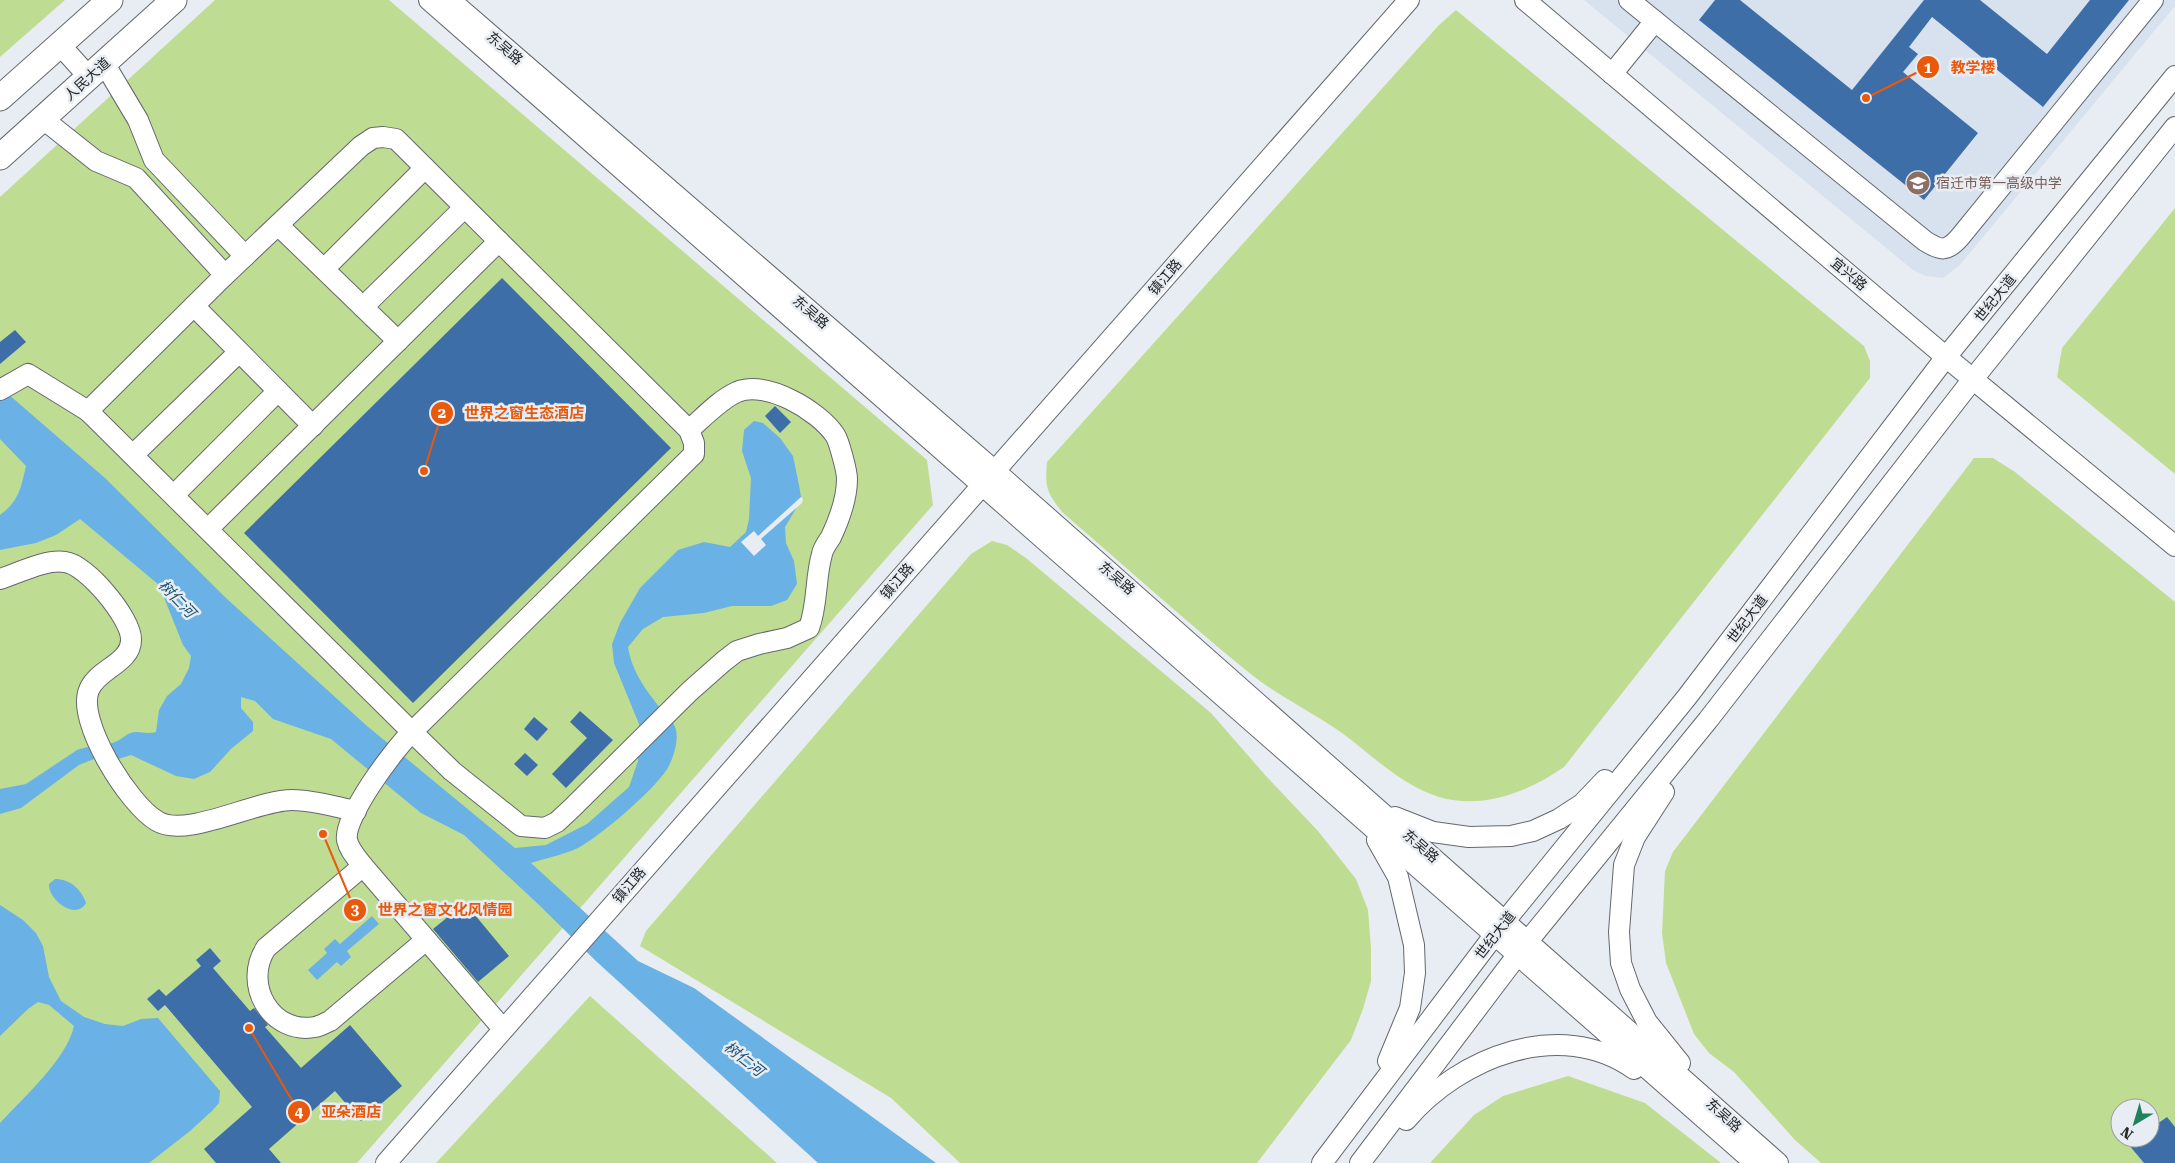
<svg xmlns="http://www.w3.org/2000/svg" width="2175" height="1163" font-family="'Roboto Serif','Noto Sans SC',serif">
	<rect width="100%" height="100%" fill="#e8edf3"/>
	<path fill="#d8e2ef" d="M1584,0H2175V6L1959,266L1943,278L1926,276L1913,270Z"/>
	<g fill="#bfdd92" fill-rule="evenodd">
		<path d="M0,0H65L0,57Z"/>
		<path d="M215,0H389L927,460L933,505L357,1163H0V197Z"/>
		<path d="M1456,10L1864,346L1870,361V378L1564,767C1528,792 1483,810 1439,797C1401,785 1373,756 1342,733C1311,711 1276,695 1247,671C1184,620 1124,565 1063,513C1046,492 1045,488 1047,462L1439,25Z"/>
		<path d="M2175,208V474L2057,377L2062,348Z"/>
		<path d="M1974,458H1993L2015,472L2175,602V1163H1821L1795,1140L1734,1072L1709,1053L1694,1034L1666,963L1662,933L1665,871L1673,852ZM2120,1108H2150V1138H2120Z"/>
		<path d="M992,541L1007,545L1026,558L1211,713L1266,776L1318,831L1356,879L1368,910L1371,948V981L1363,1009L1351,1040L1257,1163H960L891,1098L640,946L646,931L971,554Z"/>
		<path d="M590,996L777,1163H436Z"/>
		<path d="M1568,1076L1645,1103L1721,1163H1430L1474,1115L1503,1096Z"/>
	</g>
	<g fill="#6ab1e5">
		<path d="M0,387L105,478L226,598L367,726L515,848L546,845L587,824L629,787L638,761L639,724L614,663L612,644L620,623L640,588L678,550L704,542L730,547L746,532L749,519L751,478L742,451L744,430L754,421L763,423L780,438L793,456L799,485L801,497L797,507L785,527L786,543L794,561L797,584L787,600L771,606H732L704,613L663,617L643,629L628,647C632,672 646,690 661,709C666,714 673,721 675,727C680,739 673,760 666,771C650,793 602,835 578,848C563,855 546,858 531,863L638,961L694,988L936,1163H818L597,962L538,904L464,835L421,813L331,739L273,719L255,701L241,697V708L253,722V731L231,749L210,772L194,779L176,776L131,755L112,761L94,759L79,765L21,808L0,814V789L26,784L77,750C89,745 104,747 115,742C123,739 127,732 136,732C144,732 148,734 156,732L159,710L167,696L181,684L189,668L191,656L183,645L159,585L80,519L56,535L36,543L0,550V515C19,501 21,488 26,466L0,439Z"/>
		<path d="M55,879C70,879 81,889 86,903C76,921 48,900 49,884Z"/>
		<path d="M0,905L23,920L36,933L43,946L49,977L61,1001L84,1017L105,1024L123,1026L141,1019L158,1018L220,1091L219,1103L212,1111L190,1131L149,1163H0V1123C23,1098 67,1059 74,1026L49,1005L38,1002L28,1009L0,1036Z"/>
		<path d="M372,916L379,924L347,951L351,957L341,966L337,962L317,980L308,970L327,953L324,949L335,939L340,944Z"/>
	</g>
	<path fill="#e8edf3" d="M801,497L803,499L802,503L761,539L766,545L754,556L741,542L754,531L758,536Z"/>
	<g fill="#3e6ea7">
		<path d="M1715,0H1740L1852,90L1924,0H1980L2047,54L2090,0H2129L2043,107L1932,17L1909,47L1918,54L1903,72L1978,133L1924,200L1699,20Z"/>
		<path d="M502,278L671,448L413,703L244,533Z"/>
		<path d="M15,330L26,342L0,364V342Z"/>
		<path d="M775,406L791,422L780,433L765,416Z"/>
		<path d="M580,711L613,740L566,788L552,774L587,738L570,722Z"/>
		<path d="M534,717L548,729L537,741L524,729Z"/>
		<path d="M525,753L538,765L527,776L514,764Z"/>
		<path d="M465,903L509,956L478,982L433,929Z"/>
		<path d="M210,948L221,961L213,968L250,1011L254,1008L268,1025L265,1027L301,1068L350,1025L402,1086L361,1121L335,1091L269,1149L281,1163H216L204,1149L252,1107L165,1005L158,1011L147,999L159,989L166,996L201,966L196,960Z"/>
		<path d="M2167,1117L2175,1127V1163H2144L2129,1145L2138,1138H2150V1129Z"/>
	</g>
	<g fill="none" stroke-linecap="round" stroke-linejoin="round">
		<defs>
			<g id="minor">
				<path d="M429,0L1755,1163"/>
				<path d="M450,0L995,471L1778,1163"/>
				<path d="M1525,0L1946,357L2175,546"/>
				<path d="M1629,0L1925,241C1941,251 1947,252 1960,237L2153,0"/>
				<path d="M60,45L89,77"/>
				<path d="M104,63L138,120L154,160L245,256"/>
				<path d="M1612,74L1655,21"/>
				<path d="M43,119L96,161L136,178L225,275"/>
				<path d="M383,137L396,139L689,430L694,443V454L412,732L88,411L225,275L361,146L373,138Z"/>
				<path d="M278,225L398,341"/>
				<path d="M324,269L425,168"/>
				<path d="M194,306L313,426"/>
				<path d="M363,307L464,208"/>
				<path d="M0,390L28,374L88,411"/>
				<path d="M133,455L239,352"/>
				<path d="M174,495L278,391"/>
				<path d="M208,529L499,241"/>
				<path d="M0,579C19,573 45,559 65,562C86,564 131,618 131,639C132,663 97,669 89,690C76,721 129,805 157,821C186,839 256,800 292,800C313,800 336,807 356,811"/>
				<path d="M1664,792L1635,837L1624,865L1619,932L1621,963L1630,989L1647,1022L1680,1063"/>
				<path d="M1395,817L1433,832L1469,837L1511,836L1533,831L1559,819L1582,804L1605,780"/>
				<path d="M1377,840L1398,877L1414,945L1415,973L1410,1008L1388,1061"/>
				<path d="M363,866L266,948C242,985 272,1035 315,1027C320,1026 325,1023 330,1021L426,940"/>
				<path d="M503,1029L363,866C357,858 349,850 347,840C343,817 395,748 412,732L452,771L521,826L545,828L557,822L572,808L690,691L724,661L737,651L759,644L787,638L809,628C818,604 815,578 822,554C823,548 828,542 831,537C839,520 847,497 847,479C847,471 839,441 835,435C818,410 766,380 737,392C719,400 703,418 689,430"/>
				<path d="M1406,1120C1460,1057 1560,1017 1634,1069"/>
				<path d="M386,1163L1409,0"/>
				<path d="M1322,1163L1505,921L1687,697L1946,357L2175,76"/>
				<path d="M1360,1163L1528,941L1708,720L1973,379L2175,127"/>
			</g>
			<g id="major">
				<path d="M0,98L110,0"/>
				<path d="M0,157L174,0"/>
			</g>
		</defs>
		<use href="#minor" stroke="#64686d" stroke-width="22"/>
		<use href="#major" stroke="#64686d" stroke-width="27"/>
		<use href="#minor" stroke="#fff" stroke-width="20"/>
		<use href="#major" stroke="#fff" stroke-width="25"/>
	</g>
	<defs>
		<symbol id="school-disc" viewBox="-11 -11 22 22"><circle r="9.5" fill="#8d6e63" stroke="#e8edf3"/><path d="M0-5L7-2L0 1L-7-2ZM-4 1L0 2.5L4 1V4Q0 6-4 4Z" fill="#fff"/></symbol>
	</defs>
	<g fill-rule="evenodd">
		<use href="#school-disc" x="1904" y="169" width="28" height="28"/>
	</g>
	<g text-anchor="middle" stroke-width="5" stroke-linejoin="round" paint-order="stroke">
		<g font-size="14" fill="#252729" stroke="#e8edf3">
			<text transform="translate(505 48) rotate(41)" y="5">东吴路</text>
			<text transform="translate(87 79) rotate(-42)" y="5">人民大道</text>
			<text transform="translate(1849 274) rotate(40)" y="5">宜兴路</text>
			<text transform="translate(1165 277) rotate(-49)" y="5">镇江路</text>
			<text transform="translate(1995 298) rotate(-51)" y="5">世纪大道</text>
			<text transform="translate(811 312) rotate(41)" y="5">东吴路</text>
			<text transform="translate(1117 578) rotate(41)" y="5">东吴路</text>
			<text transform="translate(897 581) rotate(-49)" y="5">镇江路</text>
			<text transform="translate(1747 619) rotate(-53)" y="5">世纪大道</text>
			<text transform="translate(1421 846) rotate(41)" y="5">东吴路</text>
			<text transform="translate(629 885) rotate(-49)" y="5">镇江路</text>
			<text transform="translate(1495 935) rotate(-52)" y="5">世纪大道</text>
			<text transform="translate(1724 1115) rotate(42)" y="5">东吴路</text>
		</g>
		<g font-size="14" fill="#785e54" stroke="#e8edf3" text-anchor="start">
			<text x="1936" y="188">宿迁市第一高级中学</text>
		</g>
		<g font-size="15" font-style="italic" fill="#194e72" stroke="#e8edf3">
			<text transform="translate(177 599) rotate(46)" y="5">树仁河</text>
			<text transform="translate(744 1059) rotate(39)" y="5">树仁河</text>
		</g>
	</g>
	<path fill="none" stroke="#e8590c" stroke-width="2" d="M1866 98L1928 67M424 471L442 413M323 834L355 910M249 1028L299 1112"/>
	<g fill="#e8590c" stroke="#e8edf3" stroke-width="2">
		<circle cx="1866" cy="98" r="5"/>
		<circle cx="424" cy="471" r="5"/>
		<circle cx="323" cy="834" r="5"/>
		<circle cx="249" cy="1028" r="5"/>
		<circle cx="1928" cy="67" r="12"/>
		<circle cx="442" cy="413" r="12"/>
		<circle cx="355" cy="910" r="12"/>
		<circle cx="299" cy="1112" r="12"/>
	</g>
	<g font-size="15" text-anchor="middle" font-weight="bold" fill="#fff">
		<text x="1928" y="73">1</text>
		<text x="442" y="418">2</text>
		<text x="355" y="915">3</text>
		<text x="299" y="1117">4</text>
	</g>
	<g font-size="15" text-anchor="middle" font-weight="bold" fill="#e8590c" stroke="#e8edf3" stroke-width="5" stroke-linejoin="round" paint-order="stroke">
		<text x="1973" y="73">教学楼</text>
		<text x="524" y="418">世界之窗生态酒店</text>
		<text x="445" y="915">世界之窗文化风情园</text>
		<text x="351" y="1117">亚朵酒店</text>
	</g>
	<g transform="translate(2135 1123) rotate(218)"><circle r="24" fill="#e8edf3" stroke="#9a9ea2"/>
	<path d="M0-4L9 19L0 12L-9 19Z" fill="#1e825c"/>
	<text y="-8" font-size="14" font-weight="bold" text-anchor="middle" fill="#252729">N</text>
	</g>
</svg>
